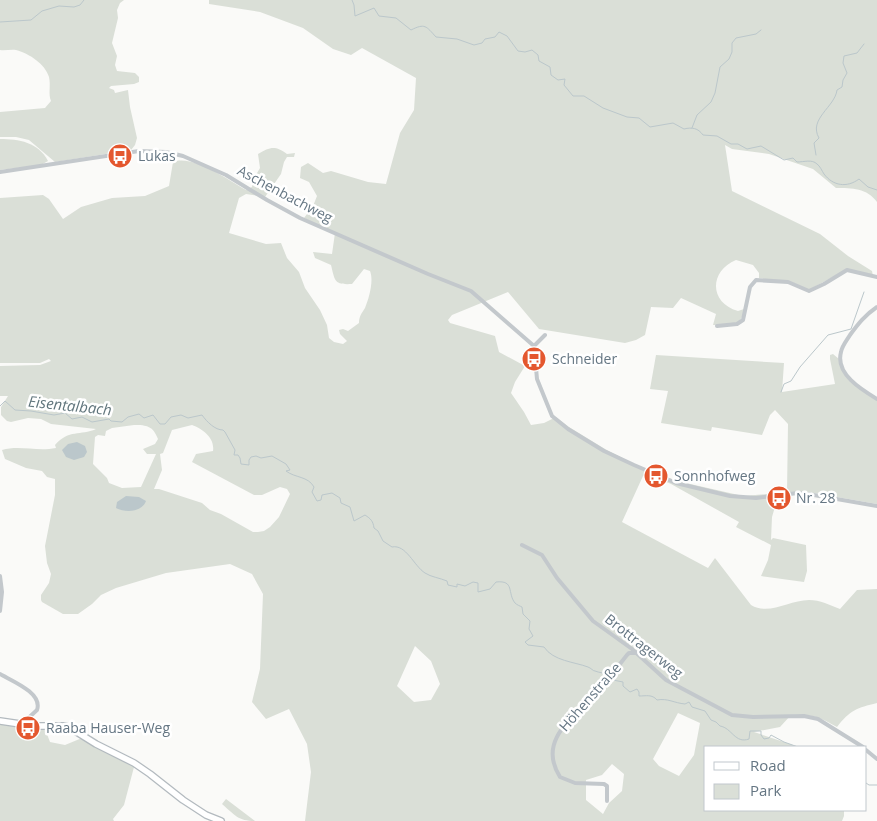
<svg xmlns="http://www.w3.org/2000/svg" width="877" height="821" font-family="'Open Sans',sans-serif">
	<rect width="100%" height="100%" fill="#fafaf8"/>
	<g fill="#dadfd7" fill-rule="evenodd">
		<path d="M0,0H124L120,3L117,10L118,18L112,43L117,56L115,65L117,71L135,73L139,77V82L134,84L111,86L109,88L114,90L115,93L128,90L130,107L137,138L135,145L131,150L55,162L29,140L16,137H0V112L45,108L51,101C48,94 51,86 49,77C45,64 30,54 16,50C11,49 5,51 0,50Z"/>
		<path d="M209,0H877V202C867,188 852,188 836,188L813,169L769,154L732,149L725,145L732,191L820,234L848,256L872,271L873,276L847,269L809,290L794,283L759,278V273L753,265L736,260C709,271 709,303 738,311L744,309C743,327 727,325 713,325L716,314L681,298L673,308L651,307L645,335L636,340L625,343L539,329L508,292L452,315L448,320L450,323L495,336L499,352L525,366L515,382L511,393L524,412L531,425L544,423L556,417L569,427L605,449L634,464L677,481L743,496L779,493L772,517L771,540L773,538L806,545L807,571L804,582L761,576L768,560L771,545L736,527L739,522L671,484L647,474L643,476L622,522L708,568L715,558L751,605C769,616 789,600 809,600C820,600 830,605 840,609L857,590L877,589V703C857,708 850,710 837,727C819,717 813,714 791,715L780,727L754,732L799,747H706V810H844V816L842,821H305L311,772L307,744L289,709L266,719L252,702L260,669L263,594L252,574L230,564L166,573L116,588L101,595L92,604L78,614H63L42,602L41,600V595L49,583L51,574L47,563L45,546L55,495V479L47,477L42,471L26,468L5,459L2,450C20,445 37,452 56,448L55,445C69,429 80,436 96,429L51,424L41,419L28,418L11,422L7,421L1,415V407L8,396H0V366L40,365L51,361L49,359L40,363H0V198L43,195L49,199L63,219L81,207L112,198L145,196L169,186L173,162C193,154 228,180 246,190L252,187L253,180L260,168L258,154C270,147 275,145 287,154L295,153L294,157H287L284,162L281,174L265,197L246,194L239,198L229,233L266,244L281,243L287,258L299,272L305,288L320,310L327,325L329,338L334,342L343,344L347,341L340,334L339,330L343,329L348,331L359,323C359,316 362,313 365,308C369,298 374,281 370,271L364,269L352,284C334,285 335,281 331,265L315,258L313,252L332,254L335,233L304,218L313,206L317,196L309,182L300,178L301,167L308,163L323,173L331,171L368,182L386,184L400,133L414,110L416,78L362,48L351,55L333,49L303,28L260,12L209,4ZM134,425C147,425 153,426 158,439L155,444L143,449L147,454H156L141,487L122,488L109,483L107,478L93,464L95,437L98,435L105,436L106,431L112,428ZM192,425C203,429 215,438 213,451L196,454L192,462L254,495H262L280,487L287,489L290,494L279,517L270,527L264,531L258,532H253L221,514L210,510L202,503L159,489H154L162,470L160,454L163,453L172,430ZM415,646L431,661L440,684L431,700L414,702L397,686ZM678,713L700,723L694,755L679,776L659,766L653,759ZM612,764L624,774L622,791L609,803L603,814L586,800V780L602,775Z"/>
		<path d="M0,139C19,139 38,142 48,161L41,165L0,170Z"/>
		<path d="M833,354L839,359L844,374L877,401V504L808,492H787L788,424L775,410L770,415L762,435L712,427L711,431L661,423L668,391L650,389L656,355L784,363L782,392L835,384L830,359V355Z"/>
		<path d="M0,723L45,729L50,742L65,745L82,738L127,761L134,767L124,805L113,819L114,821H0Z"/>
		<path d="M226,799L255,821C238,821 235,815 222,804Z"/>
	</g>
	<g fill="#bbc7cb">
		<path d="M77,442L85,446L87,452L84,457L74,460L66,457L62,450L68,444Z"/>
		<path d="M126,496L139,497L146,501C142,512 126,513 116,508L117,502Z"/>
	</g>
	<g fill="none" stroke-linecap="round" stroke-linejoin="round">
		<g stroke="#bbc7cb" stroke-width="1">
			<path d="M352,0L354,5L355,16L374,8L379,16L396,18L411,30C425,23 426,26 436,37L457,39L474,45L482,43L485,39L495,37L499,32L507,36L518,51L525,52L532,50L538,55L539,61L550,67L551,75L558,80L565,79L564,85L573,96H584L603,108L627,117L639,118L650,127L673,123L684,129C692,127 698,128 703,135L717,136L731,144H738L747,149L761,146L784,160L793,158L797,162C804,162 812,159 817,164C820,166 822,171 824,174C833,186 847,188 859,179L868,187L877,190"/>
			<path d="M0,22L31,20L42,11L59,6L74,7L80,5L84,0"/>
			<path d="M692,128L697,115L711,102L715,93L720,67L729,59L732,52V43L736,38L756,34L761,30"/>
			<path d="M816,155L814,143L819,138C808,119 835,107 837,90L842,87L843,80L847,73L843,63L844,56L857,53L864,44"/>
			<path d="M781,392L784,384L791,381L800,367L828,335L851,329L864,292"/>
			<path d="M0,406L5,401L15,410L31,411L54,415L65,413L72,419L82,417L92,422L109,419L111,421L122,422L128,417L139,414L144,418L153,415L160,424H165L171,417L181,415L188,418L202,415C207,422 215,430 223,430L225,432L235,450L234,455H238L240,458L241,464L249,465V460L251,457L256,456L261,458L272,456L286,464L290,470L286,471C295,478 308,476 314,487L312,492L317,501L321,500L322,495L332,493L340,498L341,503L350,507L354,521L365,515C371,519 373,521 374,528L378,531L383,541L392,547C406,544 414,566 425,573C431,577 440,578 447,581L448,585L457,587V584L465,586L473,582L478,583V592L490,589L496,582C515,580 507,593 515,603C517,605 520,606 522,607L523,614L530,621L529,629L533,636L525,642L528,645L544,647C553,661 575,662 588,667C591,668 593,671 595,671C600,673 602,672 607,675"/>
			<path d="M613,680L623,682V686L630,692L637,689L639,692V696C646,696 652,694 657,700C668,698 674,703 685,704L689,702L692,707L705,711L711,720L716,722L720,726C732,728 735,744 749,739L750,731H761V735L764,739L769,738L771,735L784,742L798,747"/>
			<path d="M866,783L869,785H877"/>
		</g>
		<defs>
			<path id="secondary" d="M0,721L34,726H65L72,729L96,744L134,763L150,774L183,800L206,815L221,821"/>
		</defs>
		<use href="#secondary" stroke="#b3babf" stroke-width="8"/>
		<g stroke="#c3c8cc" stroke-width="4">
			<path d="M0,172L139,151L166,152L183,156L226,175L267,200L300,218L428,274L471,291L534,346"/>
			<path d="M877,307C865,315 858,324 850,335C847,340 842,346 841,352C835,374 862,390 877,399"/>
			<path d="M717,326L737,324L743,320L750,287L756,280L788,282L809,291L824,284L847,270L877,277"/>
			<path d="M545,335L534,346L537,379L552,416L568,429L604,451L634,465L676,483L730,496L756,498L798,493L808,494L877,506"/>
			<path d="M522,545L542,555L557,578L593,621L632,649L666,680L732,715L753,717L804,716L818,719L863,747"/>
			<path d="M0,576L2,592L0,611"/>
			<path d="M0,674C12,681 43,693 37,710L22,724"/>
			<path d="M866,750L877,759"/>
			<path d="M607,801V786L604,784L575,783L560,777C535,737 579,715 601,689C610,678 618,666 627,655L629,653H636"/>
		</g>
		<use href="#secondary" stroke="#fff" stroke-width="5.5"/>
	</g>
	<defs>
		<symbol id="bus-disc" viewBox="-11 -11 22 22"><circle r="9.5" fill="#e4572e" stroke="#fff"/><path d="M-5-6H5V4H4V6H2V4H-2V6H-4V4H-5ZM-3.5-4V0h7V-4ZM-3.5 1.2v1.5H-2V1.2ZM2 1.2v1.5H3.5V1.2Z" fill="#fff"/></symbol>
	</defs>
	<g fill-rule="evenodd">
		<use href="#bus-disc" x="106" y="142" width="28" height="28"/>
		<use href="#bus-disc" x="520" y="345" width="28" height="28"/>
		<use href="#bus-disc" x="642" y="462" width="28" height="28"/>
		<use href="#bus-disc" x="765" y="484" width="28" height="28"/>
		<use href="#bus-disc" x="14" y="714" width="28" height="28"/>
	</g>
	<g text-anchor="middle" stroke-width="5" stroke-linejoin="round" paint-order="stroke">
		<g font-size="14" fill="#657683" stroke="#fff" text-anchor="start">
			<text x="138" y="161">Lukas</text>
			<text x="552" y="364">Schneider</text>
			<text x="674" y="481">Sonnhofweg</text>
			<text x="796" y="503">Nr. 28</text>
			<text x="46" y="733">Raaba Hauser-Weg</text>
		</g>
		<g font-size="14" fill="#657683" stroke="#fff">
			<text transform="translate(285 194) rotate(28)" y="5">Aschenbachweg</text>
			<text transform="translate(644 646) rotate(38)" y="5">Brottragerweg</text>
			<text transform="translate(590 697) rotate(-49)" y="5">Höhenstraße</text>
		</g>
		<g font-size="15" font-style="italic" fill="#60757c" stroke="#fff">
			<text transform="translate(70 406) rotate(6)" y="5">Eisentalbach</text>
		</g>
	</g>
	<rect x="704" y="746" width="162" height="65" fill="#ffffff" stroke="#c1c8cd"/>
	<rect x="714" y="762" width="25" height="8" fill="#ffffff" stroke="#c1c8cd"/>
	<text x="750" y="771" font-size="15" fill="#657683">Road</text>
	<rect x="714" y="784" width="25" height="15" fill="#dadfd7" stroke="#c1c8cd"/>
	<text x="750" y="796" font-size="15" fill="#657683">Park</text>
</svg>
